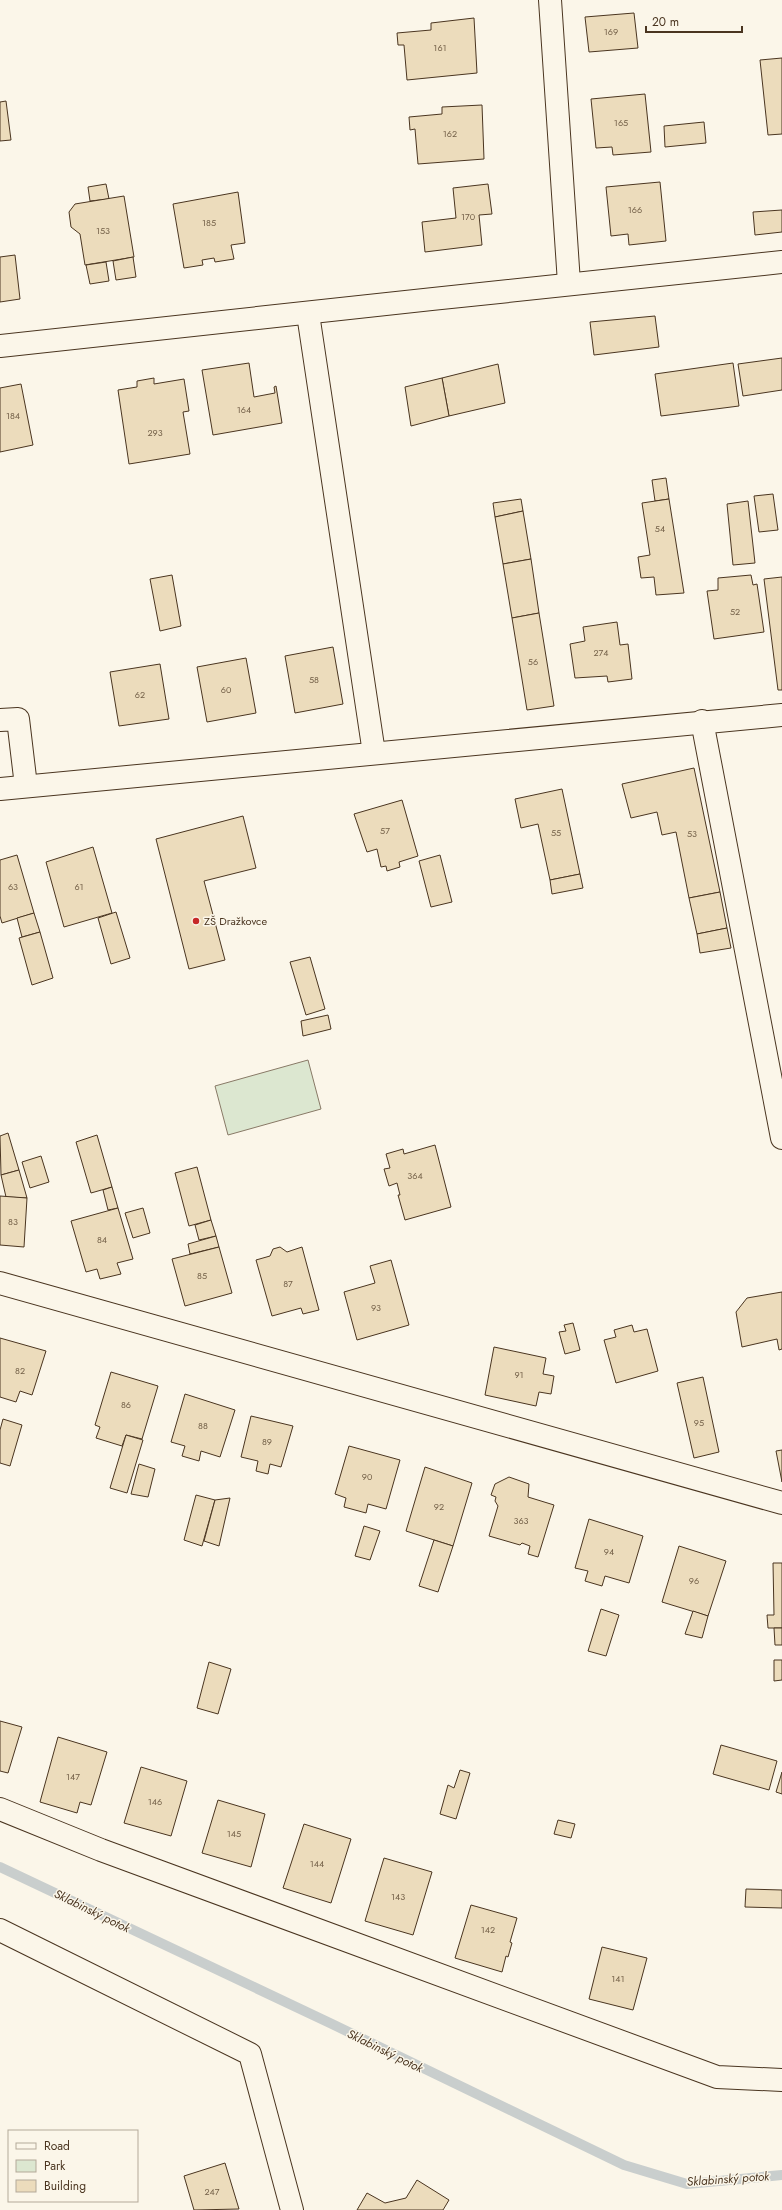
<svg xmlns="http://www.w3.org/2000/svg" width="782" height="2210" font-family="Jost,sans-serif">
	<rect width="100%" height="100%" fill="#fbf6e9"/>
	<path fill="#dce7d0" stroke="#887966" d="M308,1060L321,1109L228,1135L215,1086Z"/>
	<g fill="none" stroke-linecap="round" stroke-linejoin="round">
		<path stroke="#c9cecd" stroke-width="10" d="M0,1867L332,2024L624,2165L687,2184L782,2175"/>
	</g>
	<g fill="#ecdcbc" stroke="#4a3520">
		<path d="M634,13L638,48L589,52L585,17Z"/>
		<path d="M474,18L477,73L407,80L404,45H398L397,33L431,30V23Z"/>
		<path d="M782,58V134L768,135L760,60Z"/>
		<path d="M645,94L651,152L613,155L612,147L596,148L591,99Z"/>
		<path d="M6,101L11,140L0,141V102Z"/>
		<path d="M482,105L484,159L418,164L415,129L410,130L409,117L442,114V107Z"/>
		<path d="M704,122L706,143L665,147L664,126Z"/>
		<path d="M660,182L666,241L629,245L628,234L611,236L606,187Z"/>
		<path d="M106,184L109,199L90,201L88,187Z"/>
		<path d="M488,184L492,214L479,215L482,245L425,252L422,222L456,218L453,188Z"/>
		<path d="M238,192L245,243L231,245L234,259L215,262L214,258L202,260L203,265L184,268L173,204Z"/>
		<path d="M124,196L134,257L85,265L80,234L71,227L69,212L75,204Z"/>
		<path d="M782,210V232L755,235L753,212Z"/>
		<path d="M15,255L20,299L0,302V257Z"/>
		<path d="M133,257L136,277L116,280L113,261Z"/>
		<path d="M106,262L109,281L90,284L86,265Z"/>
		<path d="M655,316L659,347L594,355L590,322Z"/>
		<path d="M782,358V390L743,396L738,364Z"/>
		<path d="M249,363L254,397L275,393L274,387L276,386L282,423L213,435L202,370Z"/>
		<path d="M733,363L739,406L661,416L655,374Z"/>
		<path d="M498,364L505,403L449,416L442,378Z"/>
		<path d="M154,378V384L184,379L189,411L183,412L190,454L129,464L118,390L137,387V381Z"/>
		<path d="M442,378L449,416L411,426L405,387Z"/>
		<path d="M21,384L33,445L0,452V388Z"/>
		<path d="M666,478L669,499L655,501L652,480Z"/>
		<path d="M773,494L778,530L759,532L754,496Z"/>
		<path d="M521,499L523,511L495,517L493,503Z"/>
		<path d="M669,499L684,593L656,595L654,577L641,578L638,557L650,555L642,503Z"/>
		<path d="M748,501L755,563L733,565L727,504Z"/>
		<path d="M523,511L531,559L503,564L495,517Z"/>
		<path d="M531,559L539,613L512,618L503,564Z"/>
		<path d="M172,575L181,626L160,631L150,579Z"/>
		<path d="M751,575L753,585L757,584L764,632L714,639L707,591L718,590V578Z"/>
		<path d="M782,577V690H778L764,579Z"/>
		<path d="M539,613L554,706L527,710L512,618Z"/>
		<path d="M617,622L620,645L628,644L632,679L608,682L607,676L575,678L570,644L585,641L583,627Z"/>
		<path d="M333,647L343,704L295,713L285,656Z"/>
		<path d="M246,658L256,713L207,722L197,667Z"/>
		<path d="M160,664L169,719L119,726L110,672Z"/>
		<path d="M694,768L720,892L689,898L676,832L662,835L657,812L631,818L622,784Z"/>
		<path d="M562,789L580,874L550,880L538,824L521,828L515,799Z"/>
		<path d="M402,800L418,856L399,862L400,867L387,871L386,866L381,867L377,849L367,852L354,814Z"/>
		<path d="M243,816L256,868L204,881L225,960L189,969L156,839Z"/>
		<path d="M93,847L112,913L64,927L46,862Z"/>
		<path d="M17,855L34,913L2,923L0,916V860Z"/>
		<path d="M440,855L452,902L431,907L419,861Z"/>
		<path d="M580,874L583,888L552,894L550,880Z"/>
		<path d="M720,892L727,928L697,934L689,898Z"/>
		<path d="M116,912L130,958L111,964L98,918Z"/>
		<path d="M34,913L40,932L22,937L17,918Z"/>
		<path d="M727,928L731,948L700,953L697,934Z"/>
		<path d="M40,932L53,978L32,985L19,938Z"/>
		<path d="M310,957L325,1009L306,1015L290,962Z"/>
		<path d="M328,1015L331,1029L303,1036L301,1021Z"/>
		<path d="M8,1133L19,1170L1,1175L0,1136Z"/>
		<path d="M97,1135L112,1187L91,1193L76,1142Z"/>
		<path d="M435,1145L451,1207L405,1220L398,1195H400L397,1183L389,1186L384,1169L390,1168L386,1154L403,1149L404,1154Z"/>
		<path d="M41,1156L49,1182L30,1188L22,1162Z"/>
		<path d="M197,1167L211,1220L189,1226L175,1173Z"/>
		<path d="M19,1170L27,1198L6,1197L1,1175Z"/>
		<path d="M112,1187L118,1208L108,1210L103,1190Z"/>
		<path d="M0,1196L27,1198L24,1247L0,1245Z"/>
		<path d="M118,1208L133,1259L117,1263L121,1274L100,1279L97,1269L86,1272L71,1221Z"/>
		<path d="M143,1208L150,1233L133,1238L125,1213Z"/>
		<path d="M211,1220L216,1236L199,1240L195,1225Z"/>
		<path d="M216,1236L219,1247L190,1254L188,1244Z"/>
		<path d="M219,1247L232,1293L185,1306L172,1259Z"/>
		<path d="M280,1247L287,1252L302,1247L319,1310L303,1314L301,1308L272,1316L256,1260L270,1256L273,1249Z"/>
		<path d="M391,1260L409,1325L357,1340L344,1292L375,1283L370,1266Z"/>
		<path d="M782,1292V1349L779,1350L777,1339L742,1347L736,1312L747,1298Z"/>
		<path d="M573,1323L580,1350L565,1354L559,1332L566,1331L564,1325Z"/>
		<path d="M632,1325L634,1332L647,1329L658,1371L616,1383L604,1340L616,1337L614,1330Z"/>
		<path d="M0,1338L46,1351L32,1395L20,1391L16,1402L0,1397Z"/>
		<path d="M494,1347L546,1358L543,1374L554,1376L551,1394L539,1392L536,1406L485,1395Z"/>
		<path d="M111,1372L158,1386L142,1439L126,1435L122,1446L96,1438L100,1427L95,1425Z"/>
		<path d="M703,1377L719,1452L694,1458L677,1383Z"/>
		<path d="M185,1394L235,1410L220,1457L201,1451L199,1461L182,1456L185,1446L171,1442Z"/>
		<path d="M251,1416L293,1426L281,1467L270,1464L268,1474L256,1471L258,1461L241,1457Z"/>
		<path d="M3,1419L22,1425L10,1466L0,1463V1430Z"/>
		<path d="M126,1435L143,1440L127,1493L110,1488Z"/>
		<path d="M349,1446L400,1460L386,1509L368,1504L366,1513L344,1507L346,1498L335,1494Z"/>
		<path d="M782,1450V1482L776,1451Z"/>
		<path d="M139,1464L155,1469L148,1497L131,1494Z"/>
		<path d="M425,1467L472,1483L453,1546L406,1531Z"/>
		<path d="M509,1477L529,1484L528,1497L554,1505L538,1557L528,1554L530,1546L522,1543L520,1545L489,1536L498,1506L495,1501L496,1497L491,1495L495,1484Z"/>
		<path d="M196,1495L215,1500L202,1546L184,1540Z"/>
		<path d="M230,1498L219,1546L204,1541L215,1500Z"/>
		<path d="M589,1519L643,1536L629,1583L605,1576L602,1586L585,1581L588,1571L575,1568Z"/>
		<path d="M364,1526L380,1531L370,1560L355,1556Z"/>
		<path d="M434,1540L453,1546L438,1592L419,1586Z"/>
		<path d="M679,1546L726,1561L708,1616L662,1602Z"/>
		<path d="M773,1563H782V1628H768L767,1615H774Z"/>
		<path d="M601,1609L619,1615L606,1656L588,1651Z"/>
		<path d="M693,1611L708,1616L702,1638L685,1634Z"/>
		<path d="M774,1628H782V1645H775Z"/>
		<path d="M774,1660H782V1680L774,1681Z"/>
		<path d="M209,1662L231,1669L218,1714L197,1708Z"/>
		<path d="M0,1721L22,1727L8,1773L0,1771Z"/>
		<path d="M58,1737L107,1752L91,1805L80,1802L77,1813L40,1802Z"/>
		<path d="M721,1745L777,1761L769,1790L713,1774Z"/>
		<path d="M141,1767L187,1781L171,1836L124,1823Z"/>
		<path d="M460,1770L470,1773L456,1819L440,1814L448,1785L454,1788Z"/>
		<path d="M782,1772V1794L776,1792Z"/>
		<path d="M218,1800L265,1814L251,1867L202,1853Z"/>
		<path d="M558,1820L575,1824L571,1838L554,1834Z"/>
		<path d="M304,1824L351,1839L331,1903L283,1888Z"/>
		<path d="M384,1858L432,1872L413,1935L365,1921Z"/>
		<path d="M746,1889L782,1890V1908L745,1907Z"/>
		<path d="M471,1905L517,1918L510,1942L512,1943L508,1957L506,1956L502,1972L455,1958Z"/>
		<path d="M602,1947L647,1958L633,2010L589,1999Z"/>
		<path d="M225,2163L239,2209L194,2210L184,2176Z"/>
		<path d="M417,2180L449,2200L443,2210H357L367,2193L385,2203L406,2198Z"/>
	</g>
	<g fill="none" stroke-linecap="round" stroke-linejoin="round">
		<defs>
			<g id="minor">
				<path d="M550,0L569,283"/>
				<path d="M308,314L374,753"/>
				<path d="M0,346C261,319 521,288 782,262"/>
				<path d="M0,720L18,719L26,786"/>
				<path d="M702,721L782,1138"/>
				<path d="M0,789L782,715"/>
				<path d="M0,1283L782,1503"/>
				<path d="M0,1809L101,1850L717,2077L782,2080"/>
				<path d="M0,1930L250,2054L292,2210"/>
			</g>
		</defs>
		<use href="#minor" stroke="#4a3520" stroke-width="24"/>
		<use href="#minor" stroke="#fbf6e9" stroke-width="22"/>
	</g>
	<circle fill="#c62828" stroke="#fbf6e9" stroke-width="1.5" cx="196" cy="921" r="4"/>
	<g text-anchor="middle" stroke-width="3" stroke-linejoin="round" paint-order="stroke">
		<g font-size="9" fill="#725f47">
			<text x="611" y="35">169</text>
			<text x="440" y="51">161</text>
			<text x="621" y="126">165</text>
			<text x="450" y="137">162</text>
			<text x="635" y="213">166</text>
			<text x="468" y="220">170</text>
			<text x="209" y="226">185</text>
			<text x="103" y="234">153</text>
			<text x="244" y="413">164</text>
			<text x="13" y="419">184</text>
			<text x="155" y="436">293</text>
			<text x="660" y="532">54</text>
			<text x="735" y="615">52</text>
			<text x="601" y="656">274</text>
			<text x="533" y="665">56</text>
			<text x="314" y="683">58</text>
			<text x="226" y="693">60</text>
			<text x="140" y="698">62</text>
			<text x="385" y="834">57</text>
			<text x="556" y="836">55</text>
			<text x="692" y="837">53</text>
			<text x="13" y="890">63</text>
			<text x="79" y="890">61</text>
			<text x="415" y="1179">364</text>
			<text x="13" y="1225">83</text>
			<text x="102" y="1243">84</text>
			<text x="202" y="1279">85</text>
			<text x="288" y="1287">87</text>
			<text x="376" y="1311">93</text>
			<text x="20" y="1374">82</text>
			<text x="519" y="1378">91</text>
			<text x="126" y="1408">86</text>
			<text x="699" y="1426">95</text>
			<text x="203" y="1429">88</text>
			<text x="267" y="1445">89</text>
			<text x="367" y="1480">90</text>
			<text x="439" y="1510">92</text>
			<text x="521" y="1524">363</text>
			<text x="609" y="1555">94</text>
			<text x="694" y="1584">96</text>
			<text x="73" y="1780">147</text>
			<text x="155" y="1805">146</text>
			<text x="234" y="1837">145</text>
			<text x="317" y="1867">144</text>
			<text x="398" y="1900">143</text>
			<text x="488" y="1933">142</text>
			<text x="618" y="1982">141</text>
			<text x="212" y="2195">247</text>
		</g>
		<g font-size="11" fill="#4a3520" stroke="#fbf6e9" text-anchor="start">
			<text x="204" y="925">ZŠ Dražkovce</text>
		</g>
		<g font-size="12" font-style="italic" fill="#4a3520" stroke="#fbf6e9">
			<text transform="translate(92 1911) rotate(26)" y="4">Sklabinský potok</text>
			<text transform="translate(385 2051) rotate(26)" y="4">Sklabinský potok</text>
			<text transform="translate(728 2179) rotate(-4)" y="4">Sklabinský potok</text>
		</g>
	</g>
	<rect x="8" y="2130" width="130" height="72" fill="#fbf6e9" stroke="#b4a999"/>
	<rect x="16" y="2143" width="20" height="6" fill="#fbf6e9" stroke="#b4a999"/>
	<text x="44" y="2150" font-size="12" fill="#4a3520">Road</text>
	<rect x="16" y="2160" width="20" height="12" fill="#dce7d0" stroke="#b4a999"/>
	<text x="44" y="2170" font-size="12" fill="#4a3520">Park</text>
	<rect x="16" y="2180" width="20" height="12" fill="#ecdcbc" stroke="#b4a999"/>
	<text x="44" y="2190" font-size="12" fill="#4a3520">Building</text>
	<path d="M646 26v6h96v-6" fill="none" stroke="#4a3520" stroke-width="2"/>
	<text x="652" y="26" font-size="12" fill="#4a3520" stroke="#fbf6e9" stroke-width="3" paint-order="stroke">20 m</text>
</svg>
